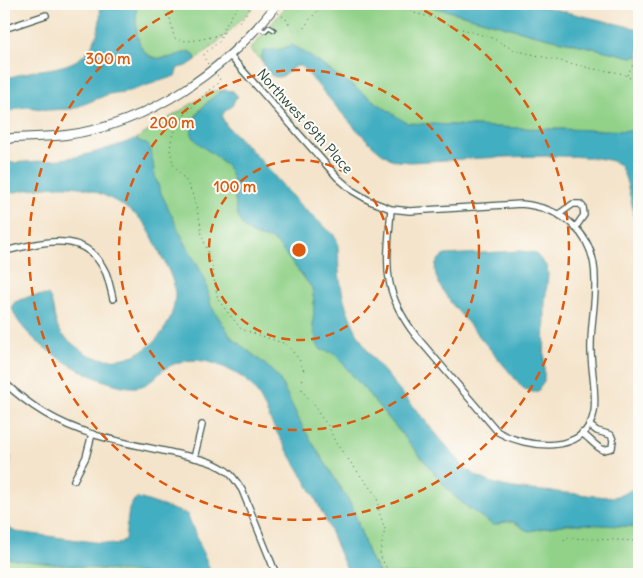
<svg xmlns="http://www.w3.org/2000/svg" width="643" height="578" font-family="Delius,sans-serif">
	<rect width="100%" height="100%" fill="#fdfcf7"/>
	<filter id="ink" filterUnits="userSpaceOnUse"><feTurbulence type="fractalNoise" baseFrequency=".02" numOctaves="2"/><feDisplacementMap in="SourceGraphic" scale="10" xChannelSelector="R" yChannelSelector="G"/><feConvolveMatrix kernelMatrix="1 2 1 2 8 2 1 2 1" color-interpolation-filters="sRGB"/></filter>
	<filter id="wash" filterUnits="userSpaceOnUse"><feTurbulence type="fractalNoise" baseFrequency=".0096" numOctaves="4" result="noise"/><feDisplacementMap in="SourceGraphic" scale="20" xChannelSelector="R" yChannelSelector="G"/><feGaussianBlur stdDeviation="1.12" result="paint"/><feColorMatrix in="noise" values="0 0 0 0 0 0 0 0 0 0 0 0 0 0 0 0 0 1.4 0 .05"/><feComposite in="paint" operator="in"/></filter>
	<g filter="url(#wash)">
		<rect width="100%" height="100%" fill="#f4e4cb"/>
		<g fill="#91d188" stroke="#58875e">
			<path d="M137,4H256L226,35L196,60V57L189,51C181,54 174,58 166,58C133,62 135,25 137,4Z"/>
			<path d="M288,4H423L532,34L632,57L639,56V131L518,128L408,123L402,121L297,47C290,45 287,48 280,49C271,51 270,50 261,56L262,62L250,50Z"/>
			<path d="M225,90C212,95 194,113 191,127L204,148L216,155L228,168L268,237L276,242L312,288L314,302L313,327L321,350L331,352L335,354L452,494L467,507L493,525C502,523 511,519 518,525C523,528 524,530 529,531L566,524H584L639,527V574H380L369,556L352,506L302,426L279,378L266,365L232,338L211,306L205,279L183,239L160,191L155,176L151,150L136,139L212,91Z"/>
			<path d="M4,557L15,560L121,571H138L146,574H4Z"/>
		</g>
		<g fill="#42aec1" stroke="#30767a">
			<path d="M100,4H137C135,25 134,64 167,58C176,57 185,50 193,53L196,60L187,66L178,68L175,76L130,91L109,94L72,109L48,110L28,107L19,108L4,114V79C14,76 24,73 34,71C64,67 88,64 98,31C100,22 101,13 100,4Z"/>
			<path d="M423,4H532L639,29V56L632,57L532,34Z"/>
			<path d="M292,45L305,53L402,120L408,123L518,128L639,131V249C637,233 629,173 618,164C597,148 443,161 409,162C405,161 399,162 394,160C369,151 322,88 301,66H296C291,69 287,74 282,76C269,82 259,61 263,51L281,49Z"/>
			<path d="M225,90L233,91L238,97L235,99L232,106L224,112L222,117L226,125L254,153L299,204L335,236L337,240C339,250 338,260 339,271C342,303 353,330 372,357L463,466C492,492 531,489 567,493C583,494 598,497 614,497L624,494L639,485V527L584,524H566L529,531C522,529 518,522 510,521C505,521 499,525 493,525L467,507L452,494L335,354L330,352L321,350L317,344L313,327L314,302L312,288L276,242C267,237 258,238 251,233C228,219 240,190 229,170C217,148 174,144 199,112C206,103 215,94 225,90Z"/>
			<path d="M136,139L148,145L151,150L155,176L160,191L183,239L205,279L211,306L232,338L266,365L279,378L302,426L352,506L369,556L380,574H349C338,553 331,529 320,508C307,481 289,455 275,429C264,409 260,388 240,376C217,361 186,352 162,371C155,377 148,386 137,387C103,390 17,341 12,306L15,302L31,296L48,295C57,307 50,325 67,339C74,345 83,353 92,356C133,370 172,338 175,297C176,285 169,271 164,261C158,250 153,237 147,227C136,210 99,190 79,187C55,183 27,190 4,194V163C27,162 51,161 75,157C96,153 116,146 136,139Z"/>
			<path d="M520,251L535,253L547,267L548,275L545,302L544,382L537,392H532L523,388L451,303C442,290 424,265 445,255Z"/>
			<path d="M4,449L11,457L5,516C5,525 8,528 16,532L117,545L125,539L129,509L134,500L139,498L187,514L212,574H154L151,573C146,575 129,571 121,571L15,560L4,557Z"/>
		</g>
	</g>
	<g filter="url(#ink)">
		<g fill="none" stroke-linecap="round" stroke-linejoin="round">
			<defs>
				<path id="service" d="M258,28L265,31L269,27L274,30"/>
				<g id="minor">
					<path d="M4,29L46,15"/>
					<path d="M230,56L338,178L353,191L370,201L391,209L410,211L521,204C564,208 595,234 595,279C596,301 591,322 591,344C590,366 597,390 594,412C586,456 526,448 498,432L416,336C380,289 387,264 391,209"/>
					<path d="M559,214L573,204H580L583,207L584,215L575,228"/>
					<path d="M4,251C42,243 85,227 106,273C109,281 111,290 113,299"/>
					<path d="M4,382C29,406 59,424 92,434C119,443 153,448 182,455C197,458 216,462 228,472C234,477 238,484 242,490L276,574"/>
					<path d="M582,433C589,438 596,447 603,450L612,448L613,440L611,435L597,431L589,425"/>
					<path d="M194,458L202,425"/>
					<path d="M74,480L86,457L92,434"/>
				</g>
				<path id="tertiary" d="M4,141L12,138C30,137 48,137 66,135C150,124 226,70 277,4"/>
			</defs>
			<use href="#service" stroke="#3f564b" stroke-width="5.5"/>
			<use href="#minor" stroke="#3f564b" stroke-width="8"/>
			<use href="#tertiary" stroke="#3f564b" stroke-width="10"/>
			<g stroke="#3f564b" stroke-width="1" stroke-dasharray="1 4" stroke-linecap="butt">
				<path d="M167,4L174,37C182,47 223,35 233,28C240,22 247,12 253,4"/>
				<path d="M397,4L414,13L434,18L455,27L492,38L514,50L594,69L615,72L623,74L639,83"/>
				<path d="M278,13L286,19L293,30L299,31L303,29L310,19L324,4"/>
				<path d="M208,64L204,58V54L220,41L223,30L239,4"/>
				<path d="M217,75L220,78L218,84L210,89L186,113L172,136L170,150L173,164L186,181L192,193L200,221L202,236L211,261L218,300L241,329L286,344L299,359L304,371L302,384V391L314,404L319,414L329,427L335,442L377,497L379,512L385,529L380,553L382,560L390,574"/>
				<path d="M627,75L634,63"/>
				<path d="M564,541L566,538H570L639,541"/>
			</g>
			<use href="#service" stroke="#fff" stroke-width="3"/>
			<use href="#minor" stroke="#fff" stroke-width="5.5"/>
			<use href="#tertiary" stroke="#fff" stroke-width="8"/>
		</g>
	</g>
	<g fill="none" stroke="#de580e" stroke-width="2.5" stroke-dasharray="9 6">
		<circle cx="299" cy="250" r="90"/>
		<circle cx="299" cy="250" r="180"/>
		<path d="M411 4A270 270 0 1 1 187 4"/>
	</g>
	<g text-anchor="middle" stroke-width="4" stroke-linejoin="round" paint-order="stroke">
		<g font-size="14" fill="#1f3d34" stroke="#fdfcf7">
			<text transform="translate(305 121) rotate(48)" y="5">Northwest 69th Place</text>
		</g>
	</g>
	<circle cx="299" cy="250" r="8" fill="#de580e" stroke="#fdfcf7" stroke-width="2.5"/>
	<g font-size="15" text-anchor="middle" font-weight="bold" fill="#de580e" stroke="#fdfcf7" stroke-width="4" stroke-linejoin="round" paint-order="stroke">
		<text x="108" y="64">300 m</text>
		<text x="172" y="128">200 m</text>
		<text x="235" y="192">100 m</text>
	</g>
	<rect width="643" height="578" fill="none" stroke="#fdfcf7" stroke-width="20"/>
</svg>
